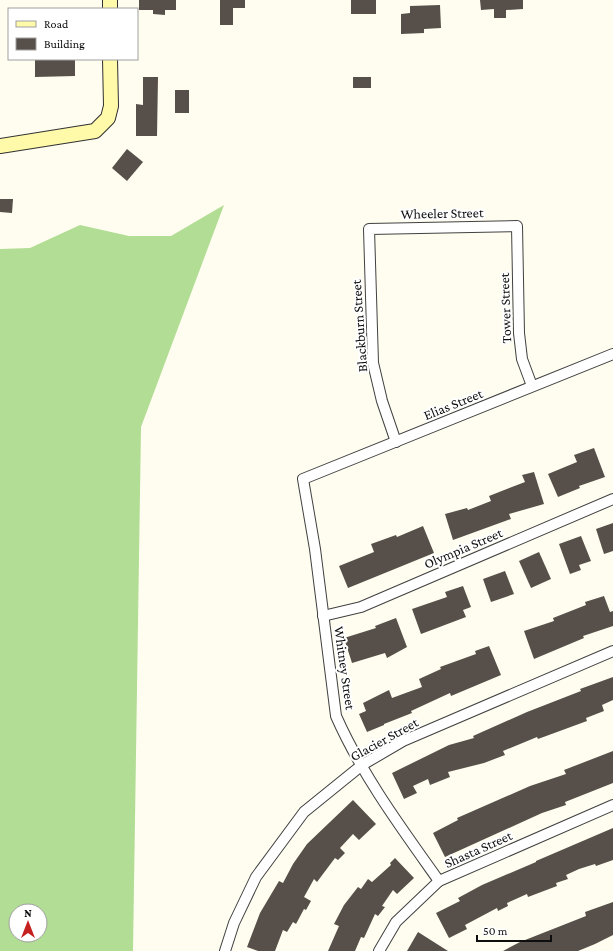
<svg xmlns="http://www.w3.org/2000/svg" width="613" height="951" font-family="'Crimson Pro',serif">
	<rect width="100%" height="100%" fill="#fffdef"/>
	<path fill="#b2dd95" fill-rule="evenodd" d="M224,205L141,427L133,951H0V249L30,248L80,225L129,236H171ZM16,911H40V935H16Z"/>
	<g fill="#57504a">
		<path d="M139,0H176V10H165V15L153,14V10H139Z"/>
		<path d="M220,0H245V8H233V25H220Z"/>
		<rect x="351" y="0" width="25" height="14"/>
		<path d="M480,0H523V9L506,10V18H494V9L481,10Z"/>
		<path d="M440,5L441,28L424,29V33L401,34V14L410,13V6Z"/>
		<path d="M35,59H75V76L35,77Z"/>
		<path d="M143,77H158L157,136H136V104L143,105Z"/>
		<rect x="353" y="77" width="18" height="11"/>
		<rect x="175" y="90" width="14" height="23"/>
		<path d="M127,149L143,162L127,181L112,168Z"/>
		<path d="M0,199H13L12,213L0,212Z"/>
		<path d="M594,448L605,477L579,486L580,488L558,497L548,474L577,462L574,455Z"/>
		<path d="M534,472L544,504L509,514L511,519L453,540L445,514L467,508L468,510L491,501L489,496L525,482L522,475Z"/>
		<path d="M613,523V551L604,554L596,529Z"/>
		<path d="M423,526L434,553L348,588L339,566L374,552L371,544L396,535L397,537Z"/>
		<path d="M581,536L591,561L579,565L581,570L570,574L559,544Z"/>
		<path d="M539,552L551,579L531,588L519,561Z"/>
		<path d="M505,571L514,594L491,602L483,579Z"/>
		<path d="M463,586L471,607L463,610L466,617L421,634L412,609L447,597L445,592Z"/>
		<path d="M604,596L610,612L613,611V626L583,636L584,638L534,659L524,631L554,621L553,618L586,605L585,602Z"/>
		<path d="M396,618L407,647L387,658L385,653L352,663L344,638L376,628L375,626Z"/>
		<path d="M489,646L501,675L451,696L450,693L411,711L412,713L384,724V725L367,732L359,714L366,711L363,703L389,690L392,698L422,687L419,679L441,669L440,667L476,654L475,651Z"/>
		<path d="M613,677V700L602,705L604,711L586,718L587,721L538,739L537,737L503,751L505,755L484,763L448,772L450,777L430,785L428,779L413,786L417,793L404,799L392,773L449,745L474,738L473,736L527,712L581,691L580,689Z"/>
		<path d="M613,751V783L565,802L566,805L542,813L445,857L433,833L458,820L457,818L530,786L566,774L564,770Z"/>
		<path d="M353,800L376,824L359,840L353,834L340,848L345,853L338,860L335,858L317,882L314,879L304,897L311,901L306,910L304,909L296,924L293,922L287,932L283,930L275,951H258L247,947L260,913L279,881L283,883L293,864L307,844Z"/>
		<path d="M613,828V860L596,866L595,864L579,869L566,875L568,879L556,883L557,886L528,897L527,894L507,903L508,906L498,911L497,908L465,925L467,929L449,938L436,913L460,901L458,898L482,885L536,862V861Z"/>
		<path d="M395,858L414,878L397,894L393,890L382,906L385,907L378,916L375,914L364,938L361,937L355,951H328L339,926L334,924L344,905L358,887L361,889L368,879L372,882L391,865L390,863Z"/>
		<path d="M613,902V935L595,944L578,951H503L520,942L586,916L585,912Z"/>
		<path d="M418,932L448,951H407Z"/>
	</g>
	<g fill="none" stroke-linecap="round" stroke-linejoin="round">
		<defs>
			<g id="street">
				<path d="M396,442L382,401L373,363L369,229L517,226L519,333L522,359L532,386"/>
				<path d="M323,616L361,607L613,499"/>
				<path d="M439,881C402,829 362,775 336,716L315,549L303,479L613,354"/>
				<path d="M225,951L234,923L256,877L304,812L362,765L403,741L613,651"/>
				<path d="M379,951L396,922L439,881L613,805"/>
			</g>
			<g id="secondary">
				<path d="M110,0V9"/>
				<path d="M0,146L95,131L108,118L111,106L110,59"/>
			</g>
		</defs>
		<use href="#street" stroke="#414141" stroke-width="12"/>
		<use href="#secondary" stroke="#303030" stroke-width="16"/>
		<use href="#street" stroke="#fff" stroke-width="10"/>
		<use href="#secondary" stroke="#fffaaa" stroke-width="14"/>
	</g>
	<g text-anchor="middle" stroke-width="4" stroke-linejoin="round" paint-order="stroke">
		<g font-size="14" fill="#0e0e0e" stroke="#fff">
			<text transform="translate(442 213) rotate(-1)" y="5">Wheeler Street</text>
			<text transform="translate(505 308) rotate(-92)" y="5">Tower Street</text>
			<text transform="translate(359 326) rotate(-94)" y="5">Blackburn Street</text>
			<text transform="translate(453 404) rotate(-22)" y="5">Elias Street</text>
			<text transform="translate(463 548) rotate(-23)" y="5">Olympia Street</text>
			<text transform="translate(345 668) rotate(82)" y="5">Whitney Street</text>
			<text transform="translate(384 739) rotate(-29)" y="5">Glacier Street</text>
			<text transform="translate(478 849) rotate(-24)" y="5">Shasta Street</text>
		</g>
	</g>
	<rect x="8" y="8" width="130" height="52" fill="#ffffff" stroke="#9f9f9f"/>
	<rect x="16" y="21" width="20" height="6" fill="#fffaaa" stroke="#9f9f9f"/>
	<text x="44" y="28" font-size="12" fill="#0e0e0e">Road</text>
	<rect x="16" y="38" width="20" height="12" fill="#57504a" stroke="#9f9f9f"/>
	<text x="44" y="48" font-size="12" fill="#0e0e0e">Building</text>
	<g transform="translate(28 923)"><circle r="19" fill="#ffffff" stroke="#9f9f9f"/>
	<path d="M0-3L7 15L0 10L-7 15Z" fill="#c42120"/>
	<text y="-6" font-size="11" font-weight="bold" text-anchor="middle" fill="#0e0e0e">N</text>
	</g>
	<path d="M477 935v6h74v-6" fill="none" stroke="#0e0e0e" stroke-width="2"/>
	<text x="483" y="935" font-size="12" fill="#0e0e0e" stroke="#ffffff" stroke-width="3" paint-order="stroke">50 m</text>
</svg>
